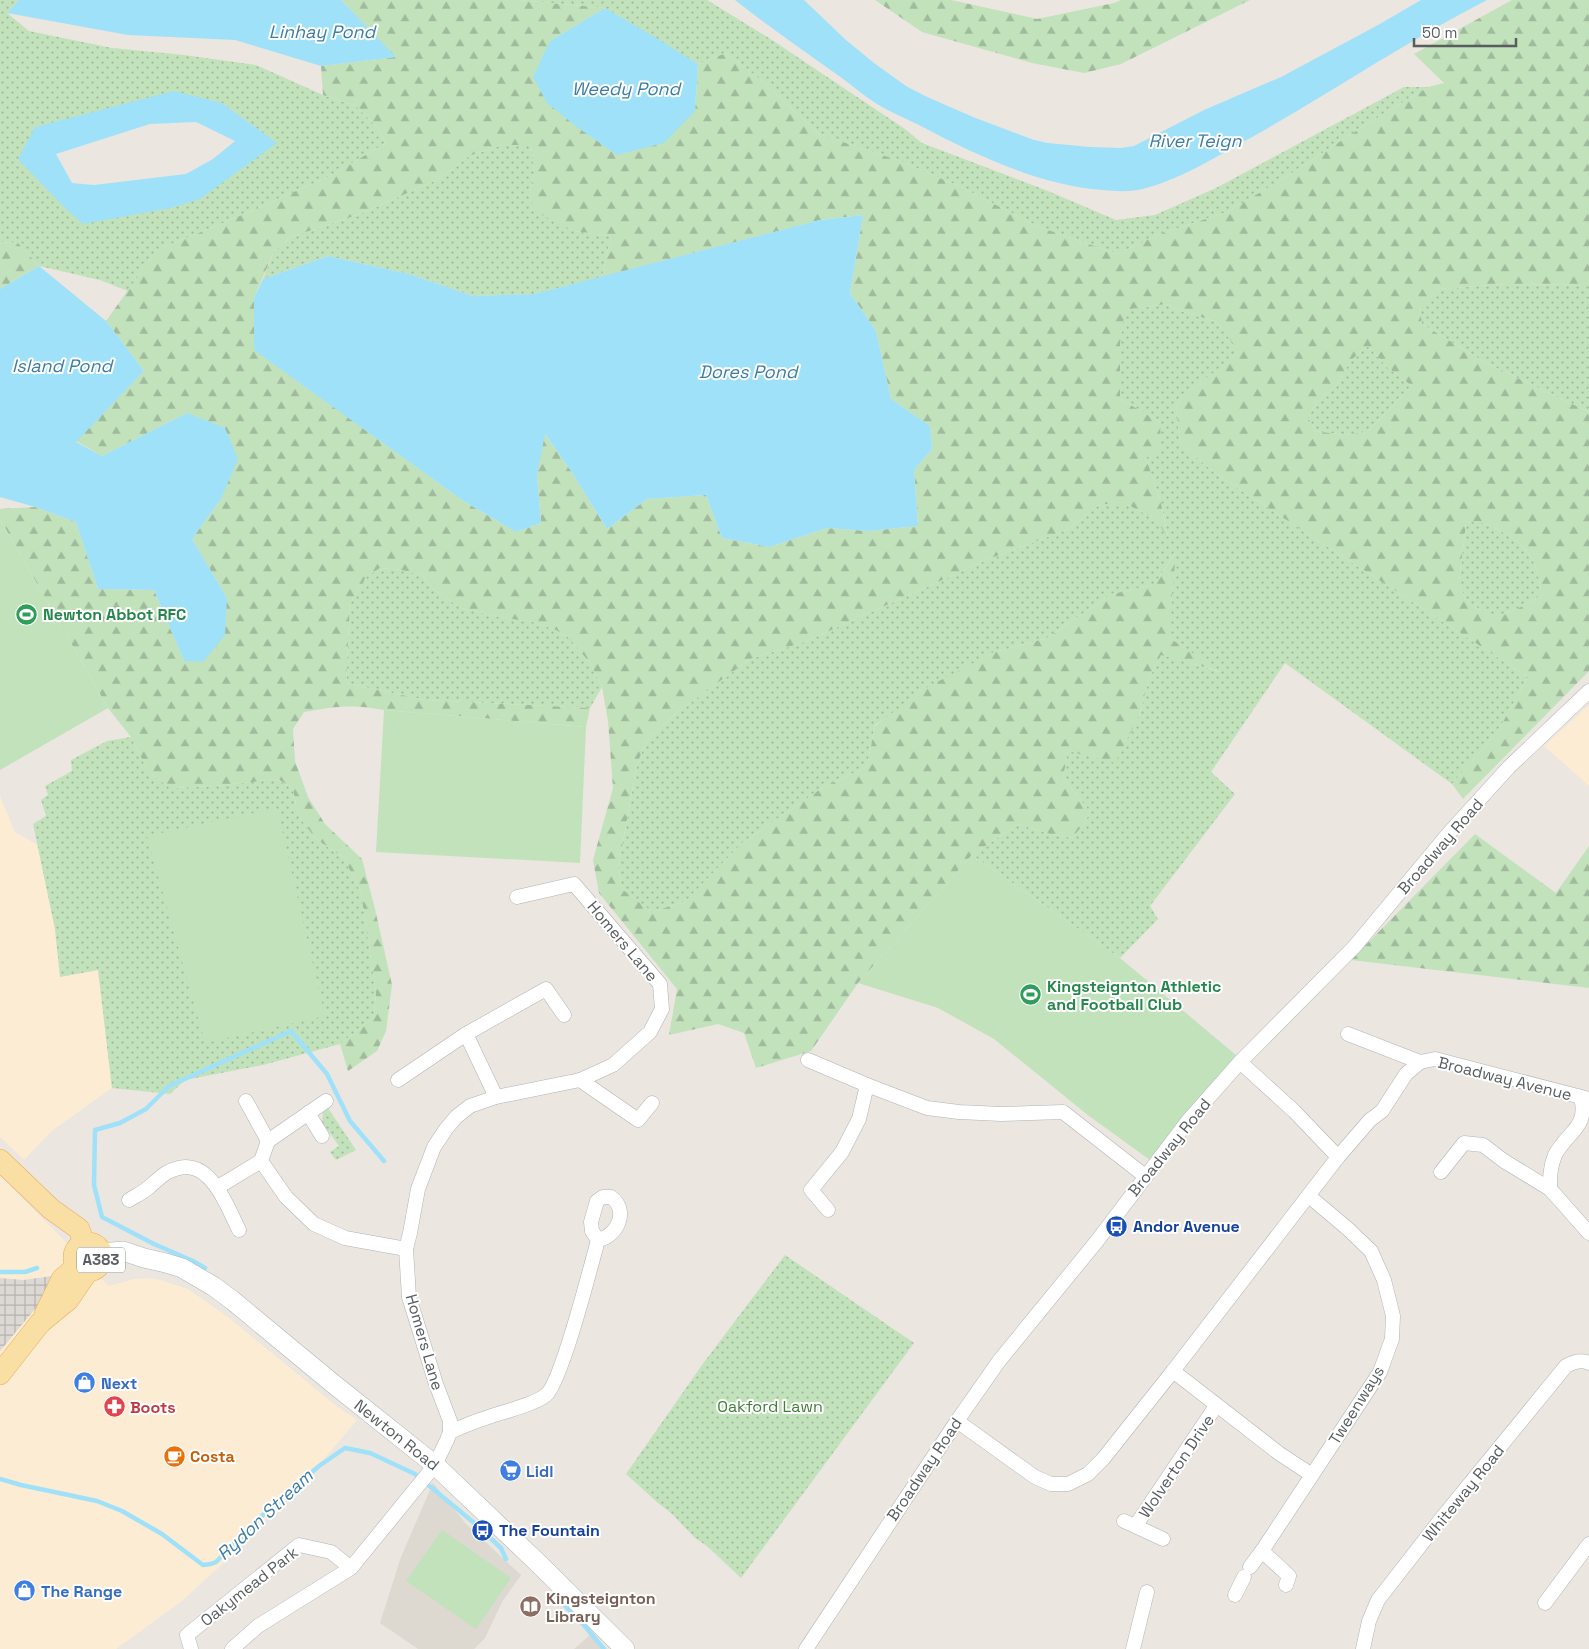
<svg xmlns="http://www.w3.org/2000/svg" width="1589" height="1649" font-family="'Space Grotesk',sans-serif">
	<defs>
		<pattern id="industrial-grid" width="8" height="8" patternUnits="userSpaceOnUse" patternTransform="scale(1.25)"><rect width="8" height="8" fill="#dcd8d4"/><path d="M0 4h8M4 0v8" fill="none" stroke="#b5b2af"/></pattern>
		<pattern id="grass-dots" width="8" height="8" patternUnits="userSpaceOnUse" patternTransform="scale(1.25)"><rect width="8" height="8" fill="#c2e2bc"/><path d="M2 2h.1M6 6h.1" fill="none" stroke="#a0ba9c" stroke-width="1.8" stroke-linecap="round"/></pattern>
		<pattern id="forest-firs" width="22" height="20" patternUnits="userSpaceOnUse" patternTransform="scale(1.25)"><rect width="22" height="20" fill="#c2e2bc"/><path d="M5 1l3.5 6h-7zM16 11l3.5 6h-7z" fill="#a0ba9c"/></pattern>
	</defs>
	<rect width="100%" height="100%" fill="#ebe6df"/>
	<g fill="#fbecd3">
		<path d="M1589,705V786L1544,746Z"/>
		<path d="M0,796L15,832L38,845L55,929L60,977L98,970L112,1088L52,1131L24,1160L0,1137Z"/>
		<path d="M0,1175L109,1286L134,1279L149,1278L161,1280L188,1289L228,1317L334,1404L357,1420L308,1478L229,1558L182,1601L116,1649H0Z"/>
	</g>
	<path fill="url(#industrial-grid)" d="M52,1276L40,1303L0,1351V1278L23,1280Z"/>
	<g fill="#ddd8d0">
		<path d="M433,1483L466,1524L521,1575L502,1602L485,1638L474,1649H418L380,1623L401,1557Z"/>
		<path d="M591,1633L603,1649H574L591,1634Z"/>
	</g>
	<g fill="url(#grass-dots)" fill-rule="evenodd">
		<path d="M0,0H19L7,13L29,31L112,48L184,55L256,65L323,95L356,106L375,125L386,143L328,177L221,224L157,250L128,291L100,280L39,266L18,243L0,242ZM222,103L276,143L83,224L35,127Z"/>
		<path d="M517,0H707L769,38L905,129L922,143L1048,191L1116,220L1155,215L1216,188L1404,87H1428L1356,131L1286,177L1227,212L1160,234L1118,254L1039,227L961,187L900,161L819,134L762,81L726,53L698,64L605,8Z"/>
		<path d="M502,145H531L534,173L529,198L574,231L611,236L602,277L534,294L473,296L409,274L328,256L263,279L274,251L291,237L360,214L439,179L469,156Z"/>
		<path d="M1505,284L1589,285V412L1486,363L1422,324L1420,306L1439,289Z"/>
		<path d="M1166,304L1181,311L1217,322L1241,353L1182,396L1176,408L1180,443L1216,474L1528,677L1498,731L1452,784L1285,663L1211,772L1235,794L1150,906L1158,919L1120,958L972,855L1018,824L1050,834L1072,838L1084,824L1090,812L1063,778L1068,751L1139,716L1149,679L1161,654L1220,672L1171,639V607L1175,553L1154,585L1112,594L1047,638L992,653L875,725L867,767L825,786L742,843L686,901L652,912L622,889L618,869L637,764L646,742L675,714L750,659L807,641L991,558L1069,529L1100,504H1126L1154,518L1168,536L1160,499L1146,458L1160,422L1120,399V344L1124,310Z"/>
		<path d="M1368,346L1387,367L1412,386L1367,432L1344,435L1315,431L1308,417L1317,402L1336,386L1350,361Z"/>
		<path d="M1478,521C1501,530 1525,541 1535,565C1539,574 1540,586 1542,595L1519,608L1504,614H1486L1465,599L1459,581L1466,523Z"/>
		<path d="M380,568L402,570L422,575L433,589L461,608L504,618L533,622L554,629L568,637L590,663L602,687L590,708L425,700L346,683L350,604L366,577Z"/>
		<path d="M131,737L148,771L170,788L215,786L277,779L293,789L298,815L315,838L344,858L361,893L376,992L374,1017L340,1044L263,1065L185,1080L170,1094L112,1088L98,970L60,977L55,929L33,824L46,816L41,800L48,795L45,786L72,771L71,760L107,741Z"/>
		<path d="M328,1108L356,1150L336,1160L330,1152L339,1146L322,1122L323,1113Z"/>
		<path d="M785,1255L914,1343L741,1578L707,1546L695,1538L671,1513L658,1503L626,1474L702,1365Z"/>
	</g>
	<g fill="url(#forest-firs)" fill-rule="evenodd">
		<path d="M341,0H517L605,8L550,41L695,111L698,64L726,53L762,81L819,134L900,161L961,187L1039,227L1118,254L1160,234L1227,212L1286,177L1356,131L1428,87L1444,83L1414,54L1512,0H1589V285L1505,284L1439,289L1420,307L1422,324L1486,363L1589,412V671L1463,799L1452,784L1498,731L1528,677L1216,474L1180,443L1176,408L1182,396L1240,353L1217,322L1181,311L1166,304L1125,310L1120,344V399L1160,422L1161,449L1146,458L1160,499L1168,537L1154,518L1126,504H1100L1069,529L991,558L807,641L750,659L675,714L646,742L637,764L618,869L622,889L652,912L686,901L742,843L825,786L867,767L875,726L924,689L992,653L1047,638L1112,594L1154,585L1176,552L1171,607V639L1222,672L1161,655L1149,679L1139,716L1115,763L1068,751L1063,778L1090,812L1084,824L1072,838L1050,834L1018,824L972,855L858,983L811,1051L756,1068L744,1033L718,1024L669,1035L677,989L599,893L593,860L613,788L608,721L602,687L590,663L568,637L554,629L533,622L504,618L461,608L433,589L422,575L402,570L380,568L366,577L350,604L346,683L425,700L590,708L586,727L384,710C352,704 336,706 304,712L293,729L295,761L308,797L325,824L362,859L375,909L392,985L386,1031L377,1051L348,1071L340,1044L374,1017L376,992L361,893L344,858L315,838L298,815L293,789L278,779L215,786L170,788L148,771L131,737L108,708L0,519V509L35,507L76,522L98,589L154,590L184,661L227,598L192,539L221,499L187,413L102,456L76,441L144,371L106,321L157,250L221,224L328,177L386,143L375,125L356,106L323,95L321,66L395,57ZM502,145H531L534,173L529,198L538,213L574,231L611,236L602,277L820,220L863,215L850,293L876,331L891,399L930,426L932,449L914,470L918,526L869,531L827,528L769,547L722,538L706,495L647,499L607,529L571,471L544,433L537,475L541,523L516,532L462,500L255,350L254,298L274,251L291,237L360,214L439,179L469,156ZM1368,346L1387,367L1412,386L1367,432L1344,435L1315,431L1308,417L1317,402L1336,386L1350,361ZM1478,521C1501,530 1525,541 1535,565C1539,574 1540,586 1542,595L1519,608L1504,614H1486L1465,599L1459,581L1466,523Z"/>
		<path d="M875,0H951L1037,19L1114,3L1121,0H1250L1121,64L1084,73L1032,63L922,32Z"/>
		<path d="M0,242L18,243L39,266L0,289Z"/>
		<path d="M1475,834L1556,893L1589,846V988L1351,960Z"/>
	</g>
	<g fill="#c2e2bc">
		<path d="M0,519L108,708L0,770Z"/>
		<path d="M384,710L586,727L580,863L376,852Z"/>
		<path d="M277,808L325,1016L205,1043L147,836Z"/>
		<path d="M972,855L1120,958L1236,1055L1150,1160L1089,1116L994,1039L938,1008L858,983Z"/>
		<path d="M442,1530L511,1578L476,1629L406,1581Z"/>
	</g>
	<g fill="#a0e1fa" fill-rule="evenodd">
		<path d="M19,0H341L396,57L321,66L235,40L128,35L7,13Z"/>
		<path d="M735,0H804L846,40L874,63L906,86L925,96L973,117L1034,140L1048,143L1090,147L1120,148L1134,146L1204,110L1281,77L1378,25L1421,0H1487C1407,41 1332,92 1254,136C1217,156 1179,181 1138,190C1126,192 1115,191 1103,190C1038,185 976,155 919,125C905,118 890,112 877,104C864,96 852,85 839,76C804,51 769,27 735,0Z"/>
		<path d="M605,8L653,36L698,64L695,111L664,143L617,155L577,127L547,103L533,77L550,41Z"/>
		<path d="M174,91L222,103L277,143L200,199L171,208L83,224L64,207L18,159L35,127ZM196,122L235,141L213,159L186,174L94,185L72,183L56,154L150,124Z"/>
		<path d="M863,215L850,293L876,331L891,399L930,426L932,449L914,470L918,526L869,531L827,528L769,547L722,538L706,495L647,499L607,529L571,471L545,434L537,476L541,523L516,532L462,500L254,350V298L263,279L328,256L409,274L473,296L534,294L820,220Z"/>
		<path d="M39,266L106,321L144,371L76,442L102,456L187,413L225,428L238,459L221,499L192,539L227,598L225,635L203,662L184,661L154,590L98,589L76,522L35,507L0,497V289Z"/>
	</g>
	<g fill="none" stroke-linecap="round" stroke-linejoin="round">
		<g stroke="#a0e1fa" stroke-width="4.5">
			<path d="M205,1268L193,1261L154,1244L102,1217L94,1185L95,1130L120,1123L146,1109L169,1086L291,1031L327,1074L350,1121L384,1161"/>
			<path d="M0,1272H25L37,1268"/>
			<path d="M0,1479L21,1485L97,1501L122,1511L162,1534L203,1565L211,1564L216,1562L269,1509L319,1466L345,1448L370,1453L415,1474L473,1522L501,1548L506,1559"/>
			<path d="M565,1606L583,1624L604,1649"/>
		</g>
		<defs>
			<g id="street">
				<path d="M466,1034L496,1097"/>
				<path d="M1348,1034L1420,1062L1435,1059L1589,1099"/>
				<path d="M808,1060L867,1085L927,1108L959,1112L1001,1114L1063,1112L1145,1176"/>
				<path d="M398,1080L466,1034L546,989L564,1015"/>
				<path d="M580,1080L638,1120L652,1103"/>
				<path d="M246,1101L268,1141"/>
				<path d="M308,1113L322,1136"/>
				<path d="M1338,1157L1370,1120L1382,1111L1406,1074L1420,1062"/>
				<path d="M261,1161L286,1197L314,1224L345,1238L406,1249"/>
				<path d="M1441,1172L1464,1143L1483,1145L1504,1161L1550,1189L1589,1233"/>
				<path d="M218,1187L261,1161L268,1141L326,1101"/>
				<path d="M1550,1189C1550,1177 1550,1167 1555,1155C1567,1132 1589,1127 1581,1098"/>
				<path d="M129,1200C135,1196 142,1193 148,1188C154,1183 160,1177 166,1173C207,1150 224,1200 239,1230"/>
				<path d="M828,1210L811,1190L842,1152L859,1119L867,1085"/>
				<path d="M1173,1371L1338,1157L1294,1111L1240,1062"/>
				<path d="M957,1421L1035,1477L1051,1484H1068L1088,1474L1103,1459L1173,1371L1280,1454L1312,1475"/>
				<path d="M450,1432C470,1423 490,1416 511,1410C522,1406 536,1403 546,1395C561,1383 591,1266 598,1240L592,1231L591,1222L597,1201L603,1197H611C629,1210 618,1236 598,1240"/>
				<path d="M1124,1521L1163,1539"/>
				<path d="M1136,1525L1216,1406"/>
				<path d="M1250,1567L1262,1551"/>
				<path d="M1286,1585L1289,1576L1262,1551L1380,1372L1392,1339L1393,1316L1384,1280L1371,1251L1348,1229L1309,1196"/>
				<path d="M1235,1595L1244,1577"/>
				<path d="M1545,1603L1589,1544"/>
				<path d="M191,1649L187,1635L299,1545L331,1552L351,1568"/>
				<path d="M232,1649L258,1626L351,1568L435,1465L447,1440L450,1432V1421L436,1384L409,1297L406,1249L410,1233L418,1189L434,1147L446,1129L456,1117L470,1106L496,1097L580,1080L613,1065L650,1032L662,1009L660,984L574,884L517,897"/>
				<path d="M806,1649L957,1421L999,1361L1097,1241L1187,1122L1240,1062L1355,946L1449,833L1509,767L1589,691"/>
				<path d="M1133,1649L1147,1592"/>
				<path d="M1363,1649L1369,1621L1378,1600L1441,1519L1566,1366C1573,1362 1581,1359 1589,1363"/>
			</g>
			<g id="secondary">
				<path id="s1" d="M101,1253L123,1251L144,1258L166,1263L182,1268L213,1286L232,1300L331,1382L435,1465L539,1564L625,1649"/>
			</g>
			<g id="primary">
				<path d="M0,1160L51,1209L79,1229L84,1243"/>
				<circle cx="88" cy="1257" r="14"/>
				<path d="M45,1314L62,1279L77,1266"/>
				<path d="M0,1374L40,1323L68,1300L88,1271"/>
			</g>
		</defs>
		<use href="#street" stroke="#b0b3b7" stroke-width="15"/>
		<use href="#secondary" stroke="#afb4b7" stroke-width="20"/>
		<use href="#primary" stroke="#e9ab5a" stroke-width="22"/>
		<use href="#street" stroke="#fff" stroke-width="14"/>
		<use href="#secondary" stroke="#fff" stroke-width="19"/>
		<use href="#primary" stroke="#fadfa4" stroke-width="21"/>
	</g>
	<defs>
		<symbol id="stadium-disc" viewBox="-11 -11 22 22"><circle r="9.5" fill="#2e9e5b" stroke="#fff"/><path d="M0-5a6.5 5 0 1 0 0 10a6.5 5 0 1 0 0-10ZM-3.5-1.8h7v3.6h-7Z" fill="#fff"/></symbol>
		<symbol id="bus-disc" viewBox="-11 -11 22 22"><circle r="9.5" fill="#1a4fb4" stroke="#fff"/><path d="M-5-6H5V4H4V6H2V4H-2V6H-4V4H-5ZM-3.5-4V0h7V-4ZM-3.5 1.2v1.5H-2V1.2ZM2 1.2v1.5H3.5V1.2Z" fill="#fff"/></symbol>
		<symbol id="shop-disc" viewBox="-11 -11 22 22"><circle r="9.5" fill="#3f7fe0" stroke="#fff"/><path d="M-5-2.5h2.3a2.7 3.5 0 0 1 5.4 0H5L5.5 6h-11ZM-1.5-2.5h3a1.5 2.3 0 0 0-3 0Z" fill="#fff"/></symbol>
		<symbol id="pharmacy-disc" viewBox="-11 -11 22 22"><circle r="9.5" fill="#e0444e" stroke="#fff"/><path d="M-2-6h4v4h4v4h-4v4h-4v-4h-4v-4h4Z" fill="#fff"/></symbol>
		<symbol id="cafe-disc" viewBox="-11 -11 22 22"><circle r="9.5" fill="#e8710a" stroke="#fff"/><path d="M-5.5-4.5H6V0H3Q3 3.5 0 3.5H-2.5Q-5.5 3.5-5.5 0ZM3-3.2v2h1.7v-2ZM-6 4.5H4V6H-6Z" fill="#fff"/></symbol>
		<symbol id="supermarket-disc" viewBox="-11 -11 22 22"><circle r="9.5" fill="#3f7fe0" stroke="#fff"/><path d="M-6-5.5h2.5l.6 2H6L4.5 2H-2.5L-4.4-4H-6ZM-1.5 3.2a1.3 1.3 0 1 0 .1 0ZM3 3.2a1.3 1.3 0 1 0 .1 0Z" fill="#fff"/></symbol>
		<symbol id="library-disc" viewBox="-11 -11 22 22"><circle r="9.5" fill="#8d6e63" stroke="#fff"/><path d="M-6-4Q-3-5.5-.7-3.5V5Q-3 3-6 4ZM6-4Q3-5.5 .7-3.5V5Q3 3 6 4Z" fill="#fff"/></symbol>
	</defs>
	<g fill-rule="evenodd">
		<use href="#stadium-disc" x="14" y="602" width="25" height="25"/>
		<use href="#stadium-disc" x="1018" y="982" width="25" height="25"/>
		<use href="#bus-disc" x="1104" y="1214" width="25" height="25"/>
		<use href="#shop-disc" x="72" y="1370" width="25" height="25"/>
		<use href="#pharmacy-disc" x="102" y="1394" width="25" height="25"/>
		<use href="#cafe-disc" x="162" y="1444" width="25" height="25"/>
		<use href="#supermarket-disc" x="498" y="1458" width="25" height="25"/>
		<use href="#bus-disc" x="470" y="1518" width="25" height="25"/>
		<use href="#shop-disc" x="12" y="1578" width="25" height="25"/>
		<use href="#library-disc" x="518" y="1594" width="25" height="25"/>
	</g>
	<g text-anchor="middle" stroke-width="4" stroke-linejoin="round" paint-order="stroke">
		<rect fill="#fff" stroke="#8a8e90" stroke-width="1" x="77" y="1247.5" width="48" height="25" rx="4"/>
		<g font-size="15" font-weight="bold" fill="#585d60">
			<text x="101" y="1265">A383</text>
		</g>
		<g font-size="16" font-weight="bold" fill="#27864d" stroke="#fff" text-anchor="start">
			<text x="43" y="620">Newton Abbot RFC</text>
			<text x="1047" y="992">Kingsteignton Athletic<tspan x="1047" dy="18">and Football Club</tspan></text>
		</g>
		<g font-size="16" fill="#585d60" stroke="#fff">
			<text transform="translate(1440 846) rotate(-49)" y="6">Broadway Road</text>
			<text transform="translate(623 941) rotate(50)" y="6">Homers Lane</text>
			<text transform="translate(1505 1078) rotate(14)" y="6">Broadway Avenue</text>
			<text transform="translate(1169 1147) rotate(-51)" y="6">Broadway Road</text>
			<text transform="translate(425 1342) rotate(74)" y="6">Homers Lane</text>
			<text transform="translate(1356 1405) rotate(-58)" y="6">Tweenways</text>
			<text dy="6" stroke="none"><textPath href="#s1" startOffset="356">Newton Road</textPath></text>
			<text transform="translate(1176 1466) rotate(-56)" y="6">Wolverton Drive</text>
			<text transform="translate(924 1469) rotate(-56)" y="6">Broadway Road</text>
			<text transform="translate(1463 1493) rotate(-51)" y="6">Whiteway Road</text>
			<text transform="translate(249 1586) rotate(-38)" y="6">Oakymead Park</text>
		</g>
		<g font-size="16" font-weight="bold" fill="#164399" stroke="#fff" text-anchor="start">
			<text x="1133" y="1232">Andor Avenue</text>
			<text x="499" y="1536">The Fountain</text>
		</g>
		<g font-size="16" font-weight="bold" fill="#366cbe" stroke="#fff" text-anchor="start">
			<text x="101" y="1389">Next</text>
			<text x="526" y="1477">Lidl</text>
			<text x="41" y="1597">The Range</text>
		</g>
		<g font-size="16" fill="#3f7f37" stroke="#fff">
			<text x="770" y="1412">Oakford Lawn</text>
		</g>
		<g font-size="16" font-weight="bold" fill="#be3a42" stroke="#fff" text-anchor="start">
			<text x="130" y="1413">Boots</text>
		</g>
		<g font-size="16" font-weight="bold" fill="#c56008" stroke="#fff" text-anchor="start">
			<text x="190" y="1462">Costa</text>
		</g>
		<g font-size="16" font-weight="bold" fill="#785e54" stroke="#fff" text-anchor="start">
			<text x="546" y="1604">Kingsteignton<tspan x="546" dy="18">Library</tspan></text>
		</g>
		<g font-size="18" font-style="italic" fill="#3d7da2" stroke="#fff">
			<text x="322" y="38">Linhay Pond</text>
			<text x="626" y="95">Weedy Pond</text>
			<text x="1195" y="147">River Teign</text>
			<text x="62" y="372">Island Pond</text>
			<text x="748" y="378">Dores Pond</text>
			<text transform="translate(265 1515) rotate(-43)" y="6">Rydon Stream</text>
		</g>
	</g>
	<path d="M1414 38v8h102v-8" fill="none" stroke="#585d60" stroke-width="2.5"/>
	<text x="1422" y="38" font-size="15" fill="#585d60" stroke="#ffffff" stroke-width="4" paint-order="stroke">50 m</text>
</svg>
